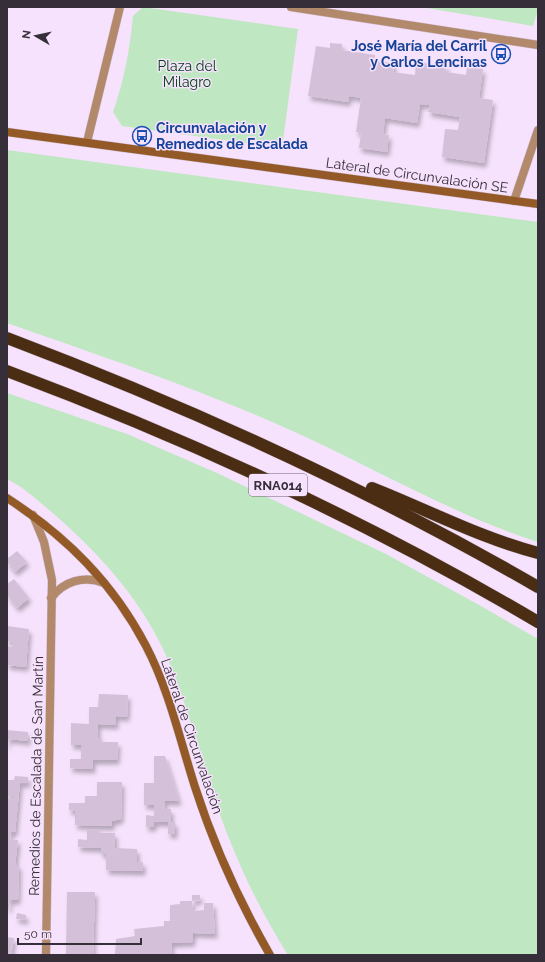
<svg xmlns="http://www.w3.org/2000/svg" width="545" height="962" font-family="Raleway,sans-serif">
	<defs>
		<filter id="shadow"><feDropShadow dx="2.5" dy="4.5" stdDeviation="2" flood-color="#0004"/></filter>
	</defs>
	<rect width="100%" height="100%" fill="#f6e2fc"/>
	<g fill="#bfe7c2">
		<path d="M143,7L298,29L282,148L122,126L113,112C124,81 130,49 133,16Z"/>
		<path d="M421,7H538V10L533,26Z"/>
		<path d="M7,150L538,222V542C448,513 366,463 279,425C191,386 98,355 7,323Z"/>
		<path d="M7,393L127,434L217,473L386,554L481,606L538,639V955H288C255,903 230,847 211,788C196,744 184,693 164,651C138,595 95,549 48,509C35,498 23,487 7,479Z"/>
	</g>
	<g fill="#d5c0da" filter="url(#shadow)">
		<path d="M330,43L342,44V50L375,55L374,61L394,63L393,72L415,75L416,62L447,66L446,72L466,75L467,67L483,69L479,98L493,100L484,163L442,157L445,129L458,130L460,117L428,112L430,105L420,104L417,123L385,118L383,134L389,135L387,152L359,148L361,133L356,132L361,98L349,96L348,102L308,96L316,46L330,48Z"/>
		<path d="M17,551L27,562L15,572L7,562V559Z"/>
		<path d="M14,579L29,598L17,608L7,595V584Z"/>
		<path d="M7,626L29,629L26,667L7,665V646L12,647L13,642L7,641Z"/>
		<path d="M99,694L128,695L127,717L116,716V725L98,724V738H101V742H118L117,760H93V769L70,768V759H81V745H71V723L89,724V707H98Z"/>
		<path d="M7,730L28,732V741L9,739L7,748Z"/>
		<path d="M154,756H165L179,801H164L165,809H171V822H175V834H168V822H154V827H146V815L154,816V805H144V783H154Z"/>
		<path d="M15,776L28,777V783H20L15,832H11L10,839L18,840L15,865H19L18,900H10L9,909H7V798L13,799V797L7,796V780H14Z"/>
		<path d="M97,782H122L121,819L112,821V826L75,825V811L69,810V803H85V796H97Z"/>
		<path d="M87,829H99V833H115V848L137,849V862H143V871L106,870V854H101V848L78,847V839L87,840Z"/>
		<path d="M67,892H95L93,954L66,955Z"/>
		<path d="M192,895H200V900L192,901L193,911L204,910V903H213L215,934L193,933V942L171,943L172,955H115L116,939L135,936L134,929L164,926V921H170V905L180,904V901H192Z"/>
		<path d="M17,913L26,915V920L16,919Z"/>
		<path d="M7,937L14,938L11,955H7Z"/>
	</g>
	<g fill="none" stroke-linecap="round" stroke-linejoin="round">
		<defs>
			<g id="street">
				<path d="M291,7L538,45"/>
				<path d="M87,142L120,7"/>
				<path d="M514,201L538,130"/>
				<path d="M33,515L44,542L52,580L46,955"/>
				<path d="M51,598C64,581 84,575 104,583"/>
			</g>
			<g id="secondary">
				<path d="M7,132L538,204"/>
				<path d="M7,498C67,537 113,583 146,646C169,690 180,740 195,787C214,846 239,901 270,955"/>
			</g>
			<g id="highway">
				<path d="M7,338C192,408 367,488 538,587"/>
				<path d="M7,371C191,440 369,522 538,622"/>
				<path d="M372,488C428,510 478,537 538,553"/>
			</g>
		</defs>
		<use href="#street" stroke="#d0bed5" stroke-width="9"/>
		<use href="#secondary" stroke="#d0bed5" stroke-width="9"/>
		<use href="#highway" stroke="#d0bed5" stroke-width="13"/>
		<use href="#street" stroke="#b2896a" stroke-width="8"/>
		<use href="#secondary" stroke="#935a27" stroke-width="8"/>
		<use href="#highway" stroke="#4b2d13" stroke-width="12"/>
	</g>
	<defs>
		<symbol id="bus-ring" viewBox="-11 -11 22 22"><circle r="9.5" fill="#f6e2fc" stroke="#1a4fb4" stroke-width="1.5"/><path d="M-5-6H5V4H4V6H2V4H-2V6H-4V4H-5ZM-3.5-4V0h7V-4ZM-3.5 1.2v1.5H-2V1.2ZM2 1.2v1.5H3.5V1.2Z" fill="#1a4fb4"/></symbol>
	</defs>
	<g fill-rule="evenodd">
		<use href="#bus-ring" x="490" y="43" width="22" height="22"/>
		<use href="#bus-ring" x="131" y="125" width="22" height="22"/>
	</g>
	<g text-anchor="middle" stroke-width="3" stroke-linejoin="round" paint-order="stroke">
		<rect fill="#f6e2fc" stroke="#706473" stroke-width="1" x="249" y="474" width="58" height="22" rx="3"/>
		<g font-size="13" font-weight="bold" fill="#362e38">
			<text x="278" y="490">RNA014</text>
		</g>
		<g font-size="14" font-weight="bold" fill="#164399" stroke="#f6e2fc" text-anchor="end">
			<text x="487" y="51">José María del Carril<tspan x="487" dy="16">y Carlos Lencinas</tspan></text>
			<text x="156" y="133" text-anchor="start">Circunvalación y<tspan x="156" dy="16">Remedios de Escalada</tspan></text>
		</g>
		<g font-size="14" fill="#034115" stroke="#f6e2fc">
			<text x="187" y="71">Plaza del<tspan x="187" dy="16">Milagro</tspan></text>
		</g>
		<g font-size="14" fill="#362e38" stroke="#f6e2fc">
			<text transform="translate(417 175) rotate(8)" y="5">Lateral de Circunvalación SE</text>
			<text transform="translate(192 736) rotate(71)" y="5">Lateral de Circunvalación</text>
			<text transform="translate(36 776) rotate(-89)" y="5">Remedios de Escalada de San Martín</text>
		</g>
	</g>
	<rect width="545" height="962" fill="none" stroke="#362e38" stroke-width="16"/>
	<g transform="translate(36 36) rotate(279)" stroke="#f6e2fc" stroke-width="3" paint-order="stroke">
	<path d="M0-3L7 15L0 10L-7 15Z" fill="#362e38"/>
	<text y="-6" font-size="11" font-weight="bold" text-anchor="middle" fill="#362e38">N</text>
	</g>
	<path d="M18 938v6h123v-6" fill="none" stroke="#362e38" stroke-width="2"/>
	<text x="24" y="938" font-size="12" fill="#362e38" stroke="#f6e2fc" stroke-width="3" paint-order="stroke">50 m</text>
</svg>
